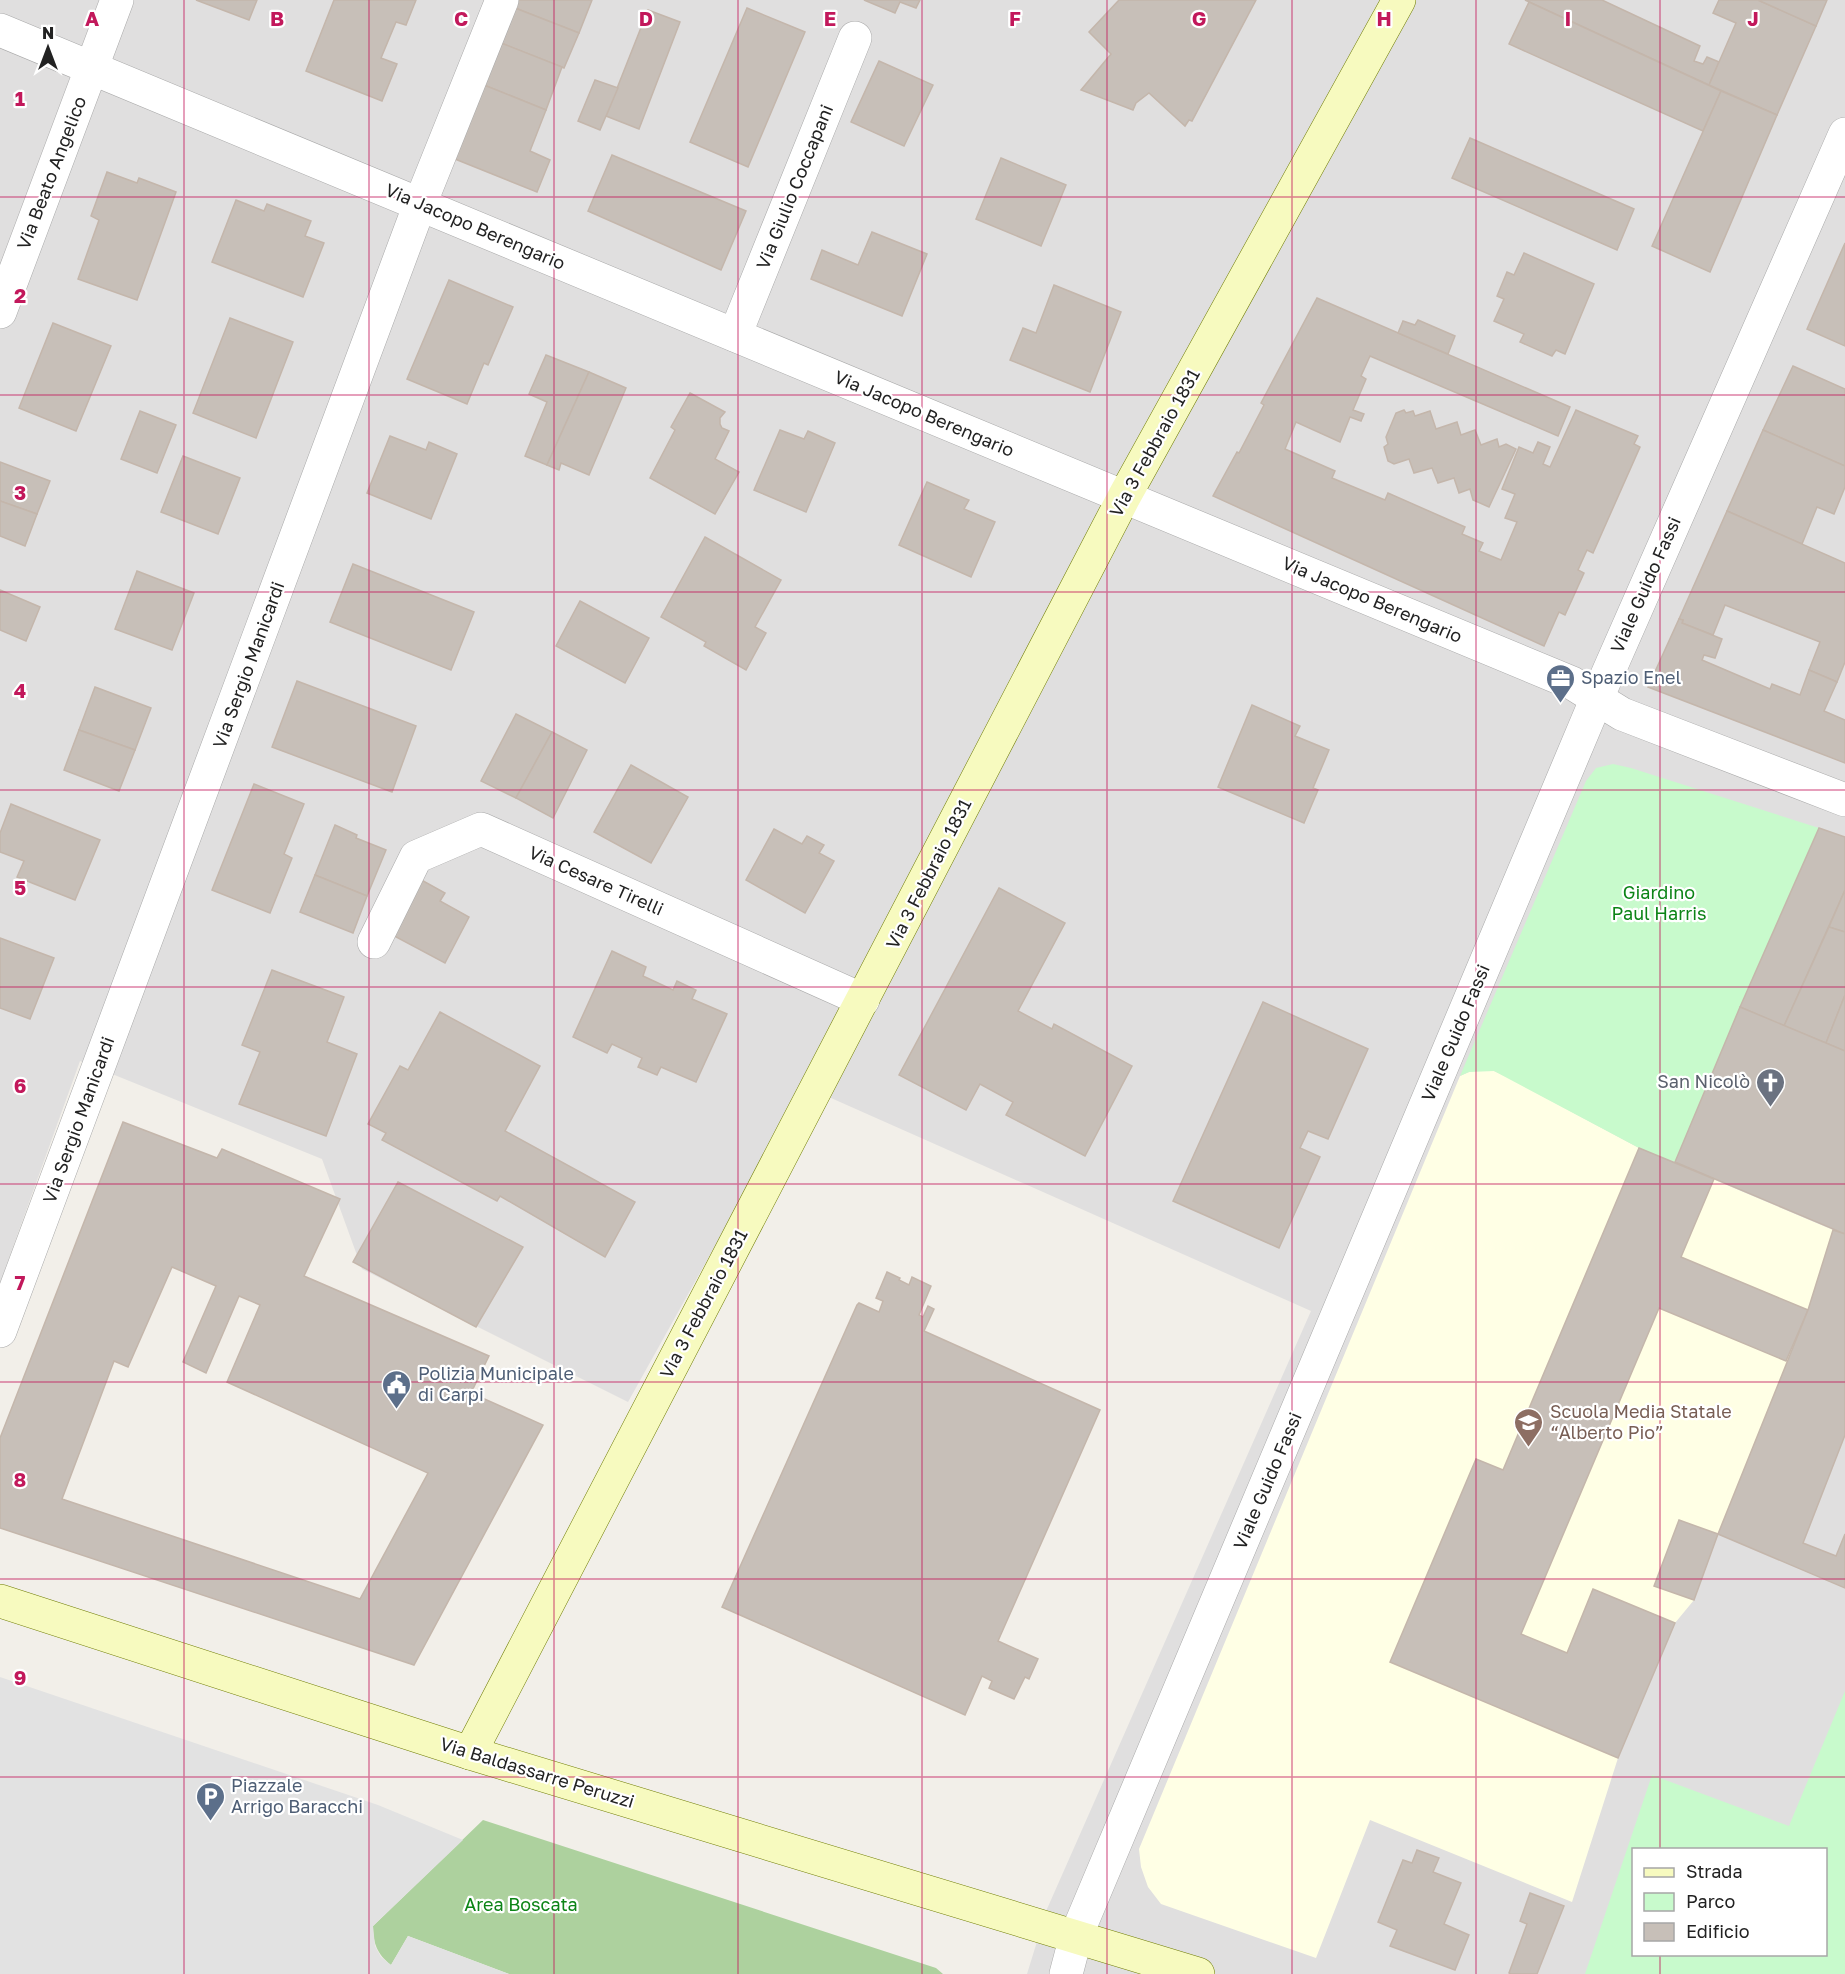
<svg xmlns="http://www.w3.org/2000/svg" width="1845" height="1974" font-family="'Golos Text',sans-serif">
	<rect width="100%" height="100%" fill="#f2efe9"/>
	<path fill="#e0dfdf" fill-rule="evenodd" d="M0,0H1845V1974H1027L1047,1909L1311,1311L804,1086L628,1402L362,1269L322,1159L80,1061L0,1283ZM1634,1850H1826V1954H1634Z"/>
	<path fill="#ffffe5" d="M1480,1070L1494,1071L1505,1076L1639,1148L1833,1230L1808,1310L1718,1534L1694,1600L1675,1623L1618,1758L1572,1902L1370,1820L1316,1958L1161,1904L1148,1887L1141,1867L1139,1849L1460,1076L1469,1072Z"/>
	<path fill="#add19e" d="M483,1820L936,1968L943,1974H509L408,1936L391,1965C377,1954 373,1943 373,1926Z"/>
	<g fill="#c8facc" fill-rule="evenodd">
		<path d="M1613,764L1631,768L1819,828L1740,1007L1675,1162L1639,1148L1494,1071L1469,1072L1460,1076L1586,781L1596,768Z"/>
		<path d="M1845,1691V1974H1585L1652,1775L1789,1826ZM1634,1850H1826V1954H1634Z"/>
	</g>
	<path fill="#e2e2e2" d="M0,1677L378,1805L463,1840L373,1926L375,1946L381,1957L391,1965L408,1936L509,1974H0Z"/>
	<g fill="#c7bfb8" stroke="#c4b6ab" stroke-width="1.5" fill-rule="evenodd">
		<path d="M196,0H257L249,20Z"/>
		<path d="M334,0H416L406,25L396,22L381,58L397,64L382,101L306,71Z"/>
		<path d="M518,0H592L579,33L515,8Z"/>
		<path d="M864,0H920L916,8L900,2L895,13Z"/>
		<path d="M1119,0H1256L1192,121L1189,120L1185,126L1149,93L1136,103L1133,110L1081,90L1111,54L1089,32Z"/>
		<path d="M1525,0H1602L1700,46L1694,61L1703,64L1707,57L1719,62L1709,85Z"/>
		<path d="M1719,0H1758L1816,26L1777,115L1709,85L1736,23L1713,13Z"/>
		<path d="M1758,0H1827L1816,26Z"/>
		<path d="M1529,2L1721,91L1703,131L1509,44Z"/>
		<path d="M515,8L579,33L564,68L501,43Z"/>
		<path d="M747,8L805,32L748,167L690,142Z"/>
		<path d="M648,10L680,22L639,129L606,116Z"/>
		<path d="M501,43L562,67L546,110L484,85Z"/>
		<path d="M879,61L933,85L904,146L851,122Z"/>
		<path d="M595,80L618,88L600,130L578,121Z"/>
		<path d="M484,85L546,110L530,151L550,160L537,192L455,159Z"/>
		<path d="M1721,91L1777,115L1710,272L1652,246Z"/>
		<path d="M1470,138L1634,209L1617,250L1452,178Z"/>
		<path d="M612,155L746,211L721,270L588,211Z"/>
		<path d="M1001,158L1066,185L1041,246L976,219Z"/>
		<path d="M107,172L137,183L139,178L176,192L137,300L78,279L99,220L91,216Z"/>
		<path d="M236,200L264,211L267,204L311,221L305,236L324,243L303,297L212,262Z"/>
		<path d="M872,232L927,254L902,316L811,279L822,250L858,265Z"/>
		<path d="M1845,243V346L1807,329Z"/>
		<path d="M1524,253L1594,284L1565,354L1556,350L1552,356L1520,342L1524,334L1494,321L1504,299L1497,296L1507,272L1514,275Z"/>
		<path d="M449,280L513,307L488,365L484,363L467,404L407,379Z"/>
		<path d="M1054,285L1121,312L1090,392L1010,360L1023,328L1036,333Z"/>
		<path d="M1317,298L1570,407L1558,436L1370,356L1361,376L1366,379L1353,410L1364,414L1361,421L1350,417L1340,442L1296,422L1285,449L1335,471L1332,478L1385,500L1388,493L1465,527L1462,534L1483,543L1479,551L1501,560L1517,522L1505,518L1515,494L1502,489L1519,447L1533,453L1538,442L1550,447L1543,464L1550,467L1576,410L1638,436L1634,444L1640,447L1593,553L1587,550L1578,570L1584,573L1565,615L1559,612L1544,646L1213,496L1237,452L1239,453L1264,405L1261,403Z"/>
		<path d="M230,318L293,342L256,438L193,413Z"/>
		<path d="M1418,320L1455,336L1448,354L1398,333L1403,321L1415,325Z"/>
		<path d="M53,323L111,346L76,431L19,408Z"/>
		<path d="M546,355L589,372L547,465L525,456L547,402L529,394Z"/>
		<path d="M1793,366L1845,389V466L1763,430Z"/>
		<path d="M589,372L626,388L589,475L561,463L559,470L547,465Z"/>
		<path d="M690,393L725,412L720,418V424L722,428L729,431L715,459L739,472L715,514L650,478L675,430L671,427Z"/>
		<path d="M1404,410L1406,413L1413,411L1415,416L1430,411L1436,429L1457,422L1461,435L1475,430L1481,445L1497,439L1499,447L1506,444L1516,449L1489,507L1473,500L1470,489L1459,493L1454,478L1438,483L1432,468L1414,473L1409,459L1394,464L1388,461L1384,447L1388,444L1386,437L1396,413Z"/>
		<path d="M140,411L176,425L157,473L121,459Z"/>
		<path d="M780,430L804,439L808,431L835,443L806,512L754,490Z"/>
		<path d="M1763,430L1845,466V487L1834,514L1817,507L1802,544L1727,511Z"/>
		<path d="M390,436L426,450L429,442L457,454L431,519L367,493Z"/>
		<path d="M183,456L240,478L218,534L161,512Z"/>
		<path d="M0,462L50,481L37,514L0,501Z"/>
		<path d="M927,482L969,500L964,509L995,522L971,577L899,545Z"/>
		<path d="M0,501L37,514L25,546L0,536Z"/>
		<path d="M1727,511L1845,563V662L1837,682L1809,670L1820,642L1725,605L1713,635L1682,623L1683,620L1679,619Z"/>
		<path d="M705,537L781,580L755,627L766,633L746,670L704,646L706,642L661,617Z"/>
		<path d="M353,564L474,612L451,670L330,622Z"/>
		<path d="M137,571L194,593L172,650L115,629Z"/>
		<path d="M0,590L40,607L26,641L0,630Z"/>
		<path d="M580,601L649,638L625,683L556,646Z"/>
		<path d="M1679,619L1683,620L1682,623L1722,639L1715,658L1704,655L1702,660L1770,689L1772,684L1800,695L1809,670L1837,682L1824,711L1845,720V763L1648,687Z"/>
		<path d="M297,681L416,726L392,792L272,747Z"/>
		<path d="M95,687L151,708L135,750L79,730Z"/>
		<path d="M1252,705L1300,726L1295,736L1329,750L1313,788L1318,790L1304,823L1218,787Z"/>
		<path d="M516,714L552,732L516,798L481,781Z"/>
		<path d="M79,730L135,750L119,791L64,770Z"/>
		<path d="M552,732L587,750L553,818L516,798Z"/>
		<path d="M631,765L688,797L651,863L594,832Z"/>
		<path d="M254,784L304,804L284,854L292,858L270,913L212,890Z"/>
		<path d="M11,804L100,840L75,900L17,877L24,861L0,852V833Z"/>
		<path d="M335,825L357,835L356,838L386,850L367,896L315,875Z"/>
		<path d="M1819,828L1845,837V890L1784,1026L1740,1007Z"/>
		<path d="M774,829L802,844L807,836L824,845L819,853L834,861L805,913L746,880Z"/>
		<path d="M315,875L367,896L353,933L300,912Z"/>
		<path d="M416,877L445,893L440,901L469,917L445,963L383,930Z"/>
		<path d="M999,888L1065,923L1018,1011L1052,1029L1054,1024L1132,1066L1085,1156L1006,1115L1013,1102L980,1084L966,1110L899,1075Z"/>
		<path d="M1845,890V932L1829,927Z"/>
		<path d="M1829,927L1845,932V995L1826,1043L1784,1026Z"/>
		<path d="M0,938L54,958L30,1019L0,1008Z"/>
		<path d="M612,951L646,967L643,976L673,990L677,981L696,990L692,999L727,1014L696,1082L661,1067L657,1075L638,1067L642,1058L612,1044L607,1053L573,1037Z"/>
		<path d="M272,970L344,997L327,1042L357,1054L326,1136L239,1104L260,1052L242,1045Z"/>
		<path d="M1845,995V1051L1826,1043Z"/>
		<path d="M1263,1002L1368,1049L1328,1139L1308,1131L1300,1148L1320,1157L1279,1248L1173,1201Z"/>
		<path d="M1740,1007L1845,1051V1234L1675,1162Z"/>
		<path d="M440,1012L540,1066L505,1131L635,1202L605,1257L500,1196L497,1201L382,1140L386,1133L368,1124L400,1066L408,1070Z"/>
		<path d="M123,1122L217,1158L222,1149L340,1199L304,1276L489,1356L471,1393L543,1425L414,1665L0,1528V1438ZM172,1267L216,1286L183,1362L206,1373L239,1296L260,1305L227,1382L428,1473L360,1599L62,1499L114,1361L128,1367Z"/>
		<path d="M1639,1148L1714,1179L1681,1257L1808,1310L1786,1361L1659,1308L1521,1634L1567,1653L1593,1589L1675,1623L1618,1758L1390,1662L1476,1459L1503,1470Z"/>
		<path d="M398,1182L523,1247L476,1327L353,1262Z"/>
		<path d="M1833,1230L1845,1234V1435L1803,1543L1836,1556L1845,1534V1588L1718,1534L1808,1310Z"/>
		<path d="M887,1272L900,1278L899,1280L909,1285L912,1277L931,1286L919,1315L923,1317L928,1306L934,1309L924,1331L1100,1410L998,1641L1038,1659L1029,1679L1025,1677L1014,1699L989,1688L992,1681L982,1676L965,1715L722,1607L857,1305L859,1303L879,1312L883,1301L876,1298Z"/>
		<path d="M1679,1520L1718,1534L1694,1600L1654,1586Z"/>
		<path d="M1417,1850L1439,1858L1433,1872L1461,1883L1444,1924L1469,1935L1455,1970L1390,1946L1397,1930L1378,1922L1403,1860L1412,1863Z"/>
		<path d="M1530,1893L1564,1906L1537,1974H1511L1509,1973L1527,1924L1520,1921Z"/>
	</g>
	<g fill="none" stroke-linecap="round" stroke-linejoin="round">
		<defs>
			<g id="street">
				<path d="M0,30L1572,683L1622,714L1845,800"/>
				<path d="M0,312L117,0"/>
				<path d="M735,335L855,38"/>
				<path d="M374,942L416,857L481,829L863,1000"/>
				<path d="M0,1331L420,204L502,0"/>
				<path d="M1066,1974L1076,1936L1597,698L1845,134"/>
			</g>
			<g id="secondary">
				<path d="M0,1601L470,1753L1198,1974"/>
				<path d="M470,1753L1124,497L1399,0"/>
			</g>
		</defs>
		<use href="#street" stroke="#a9a9a9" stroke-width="34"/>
		<use href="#secondary" stroke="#707d05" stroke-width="34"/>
		<use href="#street" stroke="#fff" stroke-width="33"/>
		<use href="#secondary" stroke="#f7fabf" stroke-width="33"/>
	</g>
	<path fill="none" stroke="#c2185b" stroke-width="1.5" stroke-opacity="0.55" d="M184,0V1974M369,0V1974M554,0V1974M738,0V1974M922,0V1974M1107,0V1974M1292,0V1974M1476,0V1974M1660,0V1850M0,197H1845M0,395H1845M0,592H1845M0,790H1845M0,987H1845M0,1184H1845M0,1382H1845M0,1579H1845M0,1777H1845M1660,1954V1974"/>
	<defs>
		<symbol id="office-pin" viewBox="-11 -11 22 30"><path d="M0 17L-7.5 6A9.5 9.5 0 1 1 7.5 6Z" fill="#5c6f8a" stroke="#fff"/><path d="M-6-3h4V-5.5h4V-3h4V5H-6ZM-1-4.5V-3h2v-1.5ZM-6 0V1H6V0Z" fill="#fff"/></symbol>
		<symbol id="church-pin" viewBox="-11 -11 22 30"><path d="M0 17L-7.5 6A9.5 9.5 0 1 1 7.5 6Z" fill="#6b7280" stroke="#fff"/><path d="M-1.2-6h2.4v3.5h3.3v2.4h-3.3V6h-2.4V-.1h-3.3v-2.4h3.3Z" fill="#fff"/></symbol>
		<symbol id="civic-pin" viewBox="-11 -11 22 30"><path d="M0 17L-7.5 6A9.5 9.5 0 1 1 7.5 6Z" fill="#5c6f8a" stroke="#fff"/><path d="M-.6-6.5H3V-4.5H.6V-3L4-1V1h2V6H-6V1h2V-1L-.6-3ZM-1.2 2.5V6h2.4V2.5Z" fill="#fff"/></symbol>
		<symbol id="school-pin" viewBox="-11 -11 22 30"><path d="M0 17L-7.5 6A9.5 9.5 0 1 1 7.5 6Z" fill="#8d6e63" stroke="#fff"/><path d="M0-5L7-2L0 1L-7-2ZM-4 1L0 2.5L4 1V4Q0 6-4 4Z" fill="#fff"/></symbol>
		<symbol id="parking-pin" viewBox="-11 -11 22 30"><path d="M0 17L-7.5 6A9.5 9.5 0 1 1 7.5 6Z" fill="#5c6f8a" stroke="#fff"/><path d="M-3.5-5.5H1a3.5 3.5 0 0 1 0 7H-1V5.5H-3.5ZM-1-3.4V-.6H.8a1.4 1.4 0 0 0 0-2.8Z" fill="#fff"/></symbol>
	</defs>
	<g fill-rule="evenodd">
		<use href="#office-pin" x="1544" y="662" width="33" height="45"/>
		<use href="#church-pin" x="1754" y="1066" width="33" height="45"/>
		<use href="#civic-pin" x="380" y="1368" width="33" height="45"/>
		<use href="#school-pin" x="1512" y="1406" width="33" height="45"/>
		<use href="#parking-pin" x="194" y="1780" width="33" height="45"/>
	</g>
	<g text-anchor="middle" stroke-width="4.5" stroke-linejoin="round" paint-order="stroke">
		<g font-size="18" fill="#222" stroke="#fff">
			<text transform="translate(52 173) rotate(-69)" y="6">Via Beato Angelico</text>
			<text transform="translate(795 187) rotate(-68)" y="6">Via Giulio Coccapani</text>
			<text transform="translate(475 227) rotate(23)" y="6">Via Jacopo Berengario</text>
			<text transform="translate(924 414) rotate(23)" y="6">Via Jacopo Berengario</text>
			<text transform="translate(1155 443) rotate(-61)" y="6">Via 3 Febbraio 1831</text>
			<text transform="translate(1646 585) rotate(-66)" y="6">Viale Guido Fassi</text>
			<text transform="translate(1372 600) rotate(23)" y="6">Via Jacopo Berengario</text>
			<text transform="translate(249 665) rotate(-70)" y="6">Via Sergio Manicardi</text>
			<text transform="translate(929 874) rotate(-63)" y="6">Via 3 Febbraio 1831</text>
			<text transform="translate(596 881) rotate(24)" y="6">Via Cesare Tirelli</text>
			<text transform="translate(1456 1033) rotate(-67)" y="6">Viale Guido Fassi</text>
			<text transform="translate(79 1120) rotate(-70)" y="6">Via Sergio Manicardi</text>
			<text transform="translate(704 1304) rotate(-62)" y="6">Via 3 Febbraio 1831</text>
			<text transform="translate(1268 1481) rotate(-67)" y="6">Viale Guido Fassi</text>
			<text transform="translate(537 1773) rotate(17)" y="6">Via Baldassarre Peruzzi</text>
		</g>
		<g font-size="18" fill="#4e5e75" stroke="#fff" text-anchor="start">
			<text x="1581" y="684">Spazio Enel</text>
			<text x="418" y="1380">Polizia Municipale<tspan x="418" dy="21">di Carpi</tspan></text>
			<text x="231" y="1792">Piazzale<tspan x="231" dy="21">Arrigo Baracchi</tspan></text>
		</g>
		<g font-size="18" fill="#0c8416" stroke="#fff">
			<text x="1659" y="899">Giardino<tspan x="1659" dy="21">Paul Harris</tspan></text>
			<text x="521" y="1911">Area Boscata</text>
		</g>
		<g font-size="18" fill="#5b616d" stroke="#fff" text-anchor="end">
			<text x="1750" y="1088">San Nicolò</text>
		</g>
		<g font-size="18" fill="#785e54" stroke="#fff" text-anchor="start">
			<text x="1550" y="1418">Scuola Media Statale<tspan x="1550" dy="21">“Alberto Pio”</tspan></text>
		</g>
	</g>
	<g font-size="20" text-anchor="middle" font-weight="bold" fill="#c2185b" stroke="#fff" stroke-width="4.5" stroke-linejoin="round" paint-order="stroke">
		<text x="92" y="26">A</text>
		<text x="277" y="26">B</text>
		<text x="461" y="26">C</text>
		<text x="646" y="26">D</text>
		<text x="830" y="26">E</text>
		<text x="1015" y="26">F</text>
		<text x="1199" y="26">G</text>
		<text x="1384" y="26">H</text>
		<text x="1568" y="26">I</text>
		<text x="1753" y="26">J</text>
		<text x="20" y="106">1</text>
		<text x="20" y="303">2</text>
		<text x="20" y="500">3</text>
		<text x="20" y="698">4</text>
		<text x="20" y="895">5</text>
		<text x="20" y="1093">6</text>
		<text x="20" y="1290">7</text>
		<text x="20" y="1487">8</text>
		<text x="20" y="1685">9</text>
	</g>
	<rect x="1632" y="1848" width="195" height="108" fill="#ffffff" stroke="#a7a7a7" stroke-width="1.5"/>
	<rect x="1644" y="1868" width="30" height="9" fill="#f7fabf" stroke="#a7a7a7" stroke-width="1.5"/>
	<text x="1686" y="1878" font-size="18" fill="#222222">Strada</text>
	<rect x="1644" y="1893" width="30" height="18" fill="#c8facc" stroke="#a7a7a7" stroke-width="1.5"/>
	<text x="1686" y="1908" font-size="18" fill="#222222">Parco</text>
	<rect x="1644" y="1923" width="30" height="18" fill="#c7bfb8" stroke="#a7a7a7" stroke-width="1.5"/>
	<text x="1686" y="1938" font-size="18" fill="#222222">Edificio</text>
	<g transform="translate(48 48)" stroke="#ffffff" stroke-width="4.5" paint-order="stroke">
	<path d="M0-4.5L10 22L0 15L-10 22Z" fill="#222222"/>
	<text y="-9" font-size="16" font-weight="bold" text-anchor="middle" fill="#222222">N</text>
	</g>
</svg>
